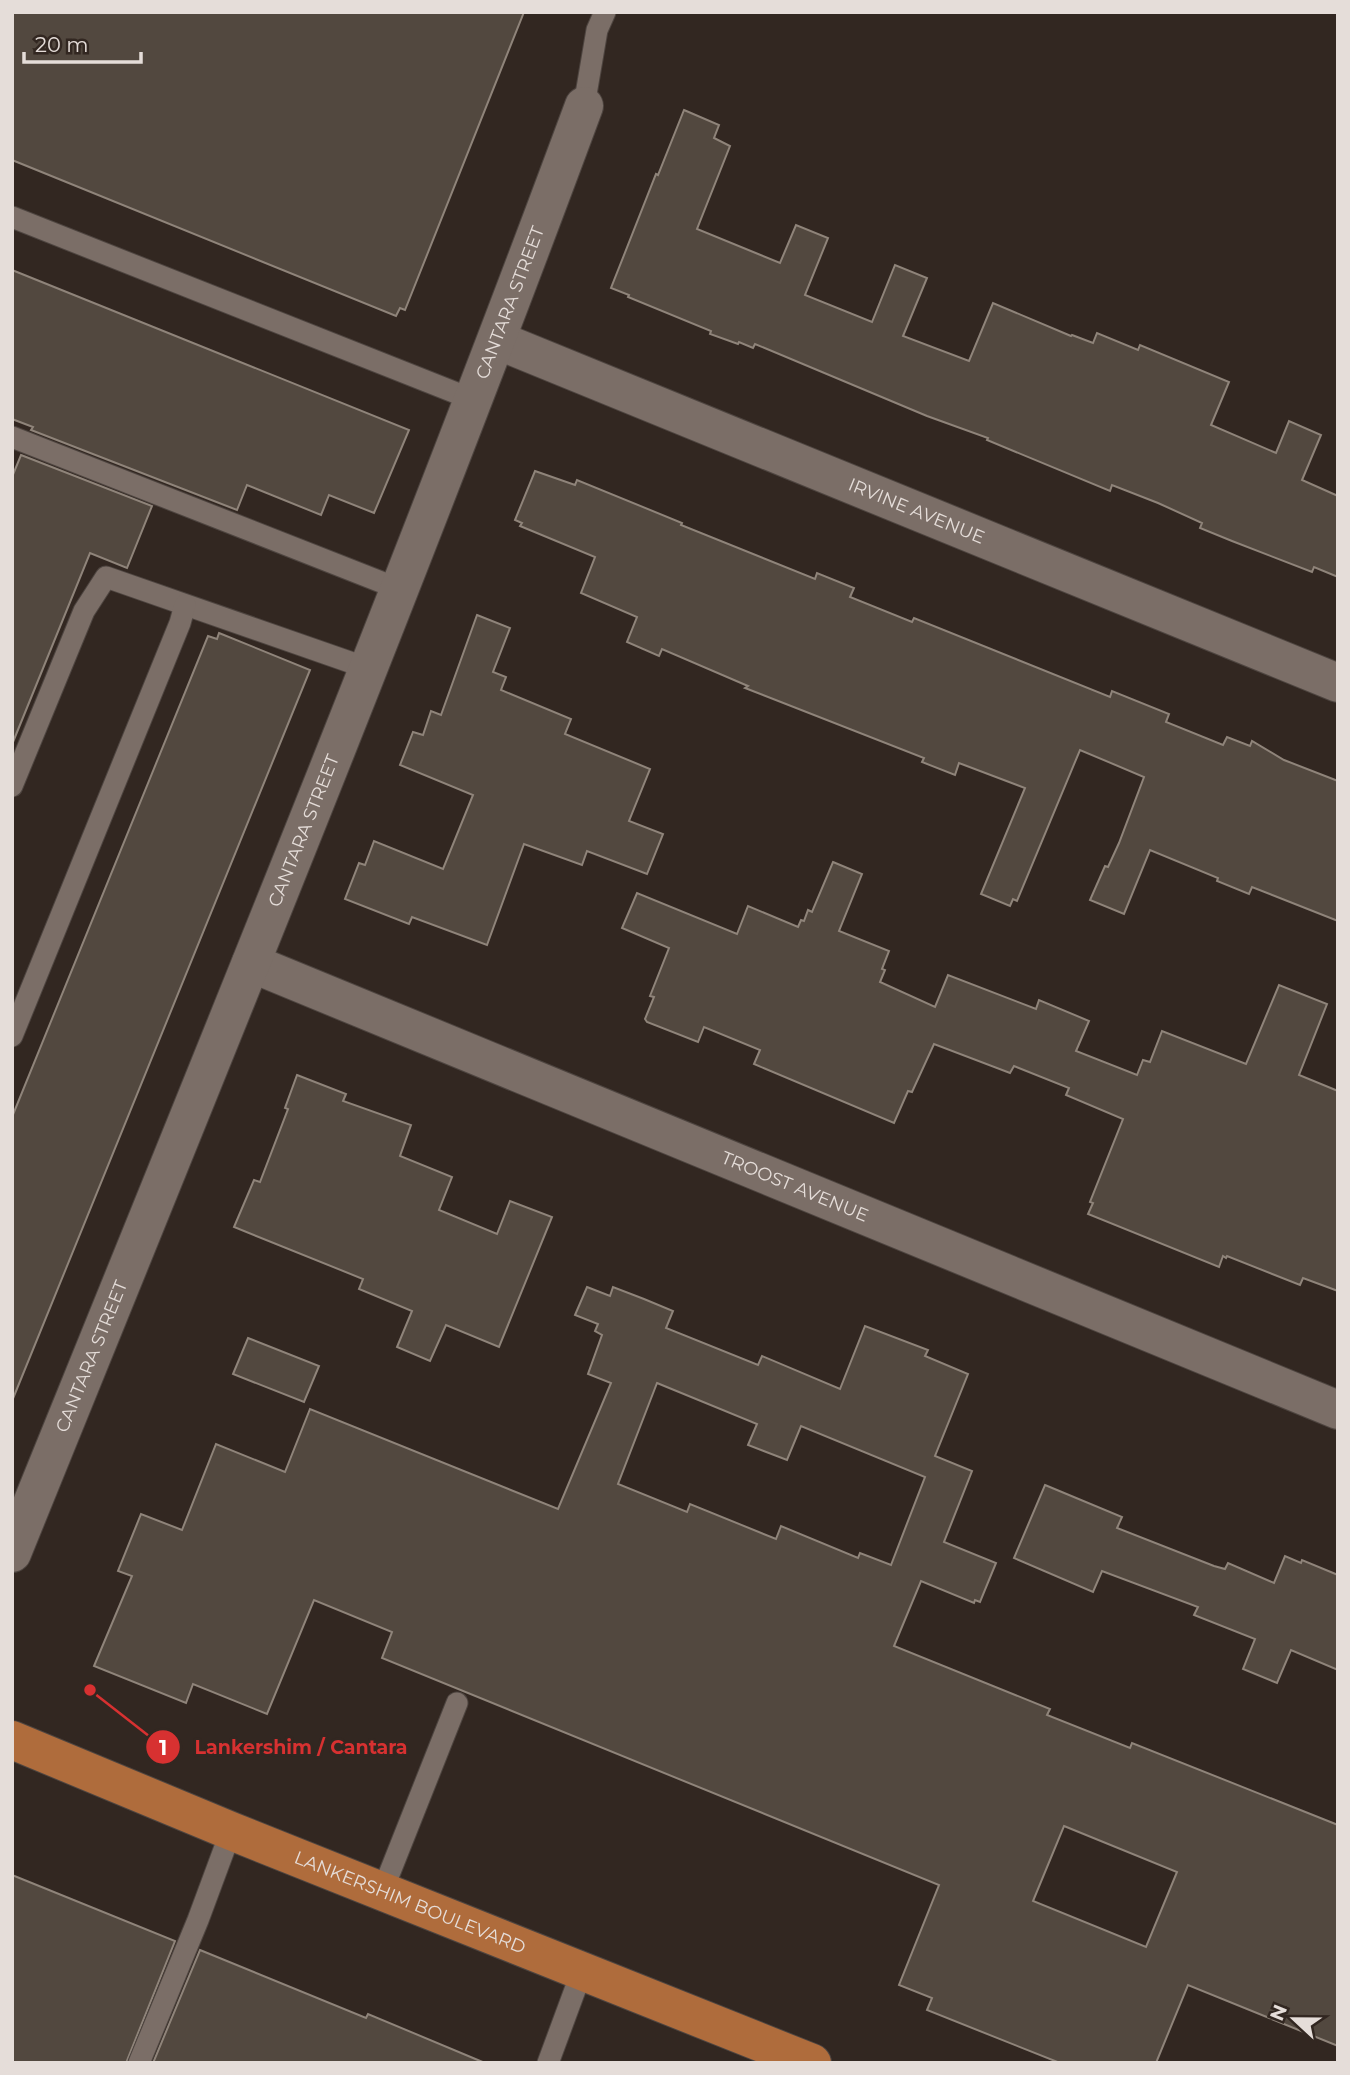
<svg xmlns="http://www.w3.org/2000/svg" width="1350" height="2075" font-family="Montserrat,sans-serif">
	<rect width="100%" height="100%" fill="#322721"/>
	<g fill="#52483f" stroke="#8f847a" stroke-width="2" fill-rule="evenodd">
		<path d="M12,12H524L405,310L400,308L396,316L12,160Z"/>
		<path d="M684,110L719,125L714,138L730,146L697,229L780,263L796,225L828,238L805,295L872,322L895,265L927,278L903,336L969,361L993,303L1071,336L1072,335L1093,343L1097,333L1138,350L1140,345L1229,382L1211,425L1276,453L1289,421L1321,435L1302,480L1338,496V577L1314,567L1312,572L1232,541L1200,528L1202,523L1158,503L1112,485L1110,491L987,440L988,438L927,416L755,344L753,348L739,342L738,344L710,334L711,331L628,297L629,295L611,288L656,174L658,175Z"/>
		<path d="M12,270L409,430L374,513L329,495L321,515L247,485L237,510L31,430L33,427L12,419Z"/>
		<path d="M21,455L152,506L127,568L90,553L13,742L12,477Z"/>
		<path d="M535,471L575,485L577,480L682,523L681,525L815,579L817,573L854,588L850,597L912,622L914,618L1110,697L1112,691L1169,714L1166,722L1223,745L1227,737L1250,746L1252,741L1284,760L1338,781V921L1252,887L1249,894L1217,881L1218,878L1150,850L1124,914L1090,900L1105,866L1108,867L1119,843L1144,777L1080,750L1017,901L1013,899L1010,906L981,894L1025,788L959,763L955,775L922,762L924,758L745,688L748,686L662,649L659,656L627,642L637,617L581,593L595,557L520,526L522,523L515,520Z"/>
		<path d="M477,615L510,628L493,672L506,677L501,690L571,719L565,734L650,769L629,821L663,834L647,874L587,851L582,865L524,844L487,945L412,917L409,924L345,899L359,863L365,865L374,841L443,869L473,795L400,765L413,732L423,735L431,711L441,715Z"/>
		<path d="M219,633L310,670L12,1401V1117L208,636L217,639Z"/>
		<path d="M833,862L862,874L839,931L889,951L882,969L885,970L880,982L935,1007L948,975L1036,1009L1039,1000L1089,1021L1076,1051L1137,1075L1143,1060L1150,1062L1162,1031L1246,1064L1279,985L1327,1004L1299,1075L1338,1091V1291L1303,1278L1300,1285L1227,1256L1226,1258L1223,1256L1219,1267L1088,1214L1093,1203L1090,1202L1123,1119L1066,1095L1069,1088L1014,1066L1010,1073L934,1044L912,1092L908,1091L894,1123L754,1064L760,1050L704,1027L698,1042L647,1022L645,1019L654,997L650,996L669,948L622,928L637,893L737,934L748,906L798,927L801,920L804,921L808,910L812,912Z"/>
		<path d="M297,1075L346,1094L343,1101L411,1125L400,1156L452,1177L439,1210L497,1234L510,1201L552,1217L499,1347L446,1325L430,1361L397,1347L412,1311L359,1289L363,1279L234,1227L254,1180L260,1182L288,1109L285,1108Z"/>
		<path d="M587,1287L610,1296L613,1287L644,1299L673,1311L666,1328L758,1365L762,1356L840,1389L865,1326L928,1350L925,1356L968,1374L935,1456L972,1471L944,1542L996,1563L980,1602L975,1600L974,1603L921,1581L894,1646L1050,1709L1047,1715L1130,1748L1132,1743L1338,1825V2046L1188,1985L1156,2063H1060L927,2010L932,1998L899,1985L939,1885L382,1658L392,1632L314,1600L267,1714L193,1684L186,1703L94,1666L132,1576L118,1571L141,1514L182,1530L216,1444L285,1472L310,1409L558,1509L611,1383L588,1374L602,1335L595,1331L598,1324L575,1315ZM657,1383L757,1424L748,1445L787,1460L801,1426L925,1477L891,1565L860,1553L858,1558L781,1526L776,1539L690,1504L687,1512L618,1484ZM1064,1826L1177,1872L1146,1947L1033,1901Z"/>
		<path d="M248,1338L319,1366L304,1402L233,1374Z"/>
		<path d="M1045,1485L1122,1517L1117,1528L1214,1566L1225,1569L1228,1563L1274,1583L1285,1556L1301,1563L1302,1560L1338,1575V1670L1291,1650L1277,1683L1243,1669L1255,1639L1194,1615L1198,1607L1102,1571L1093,1592L1014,1558Z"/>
		<path d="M12,1875L175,1941L126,2063H12Z"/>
		<path d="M200,1950L366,2018L368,2014L485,2063H153Z"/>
	</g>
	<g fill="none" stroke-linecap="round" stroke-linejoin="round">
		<defs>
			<g id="lane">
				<path d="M584,106L597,30L605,12"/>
				<path d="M12,217L474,400"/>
				<path d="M12,437L399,589"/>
				<path d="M12,786L84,611L106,577L367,668"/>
				<path d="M12,1036L180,623L185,605"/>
				<path d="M382,1892L457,1703"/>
				<path d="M139,2063L198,1920L231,1831"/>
				<path d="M548,2063L582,1971"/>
			</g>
			<g id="street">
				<path id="s1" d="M497,340L1338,683"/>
				<path id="s2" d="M251,963L1338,1410"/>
				<path id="s3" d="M12,1553C207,1072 404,592 584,106"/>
			</g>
			<g id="primary">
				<path id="s4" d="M12,1740L231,1831L812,2063"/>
			</g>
		</defs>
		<use href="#lane" stroke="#4e4540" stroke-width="23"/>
		<use href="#street" stroke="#4e4540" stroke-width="40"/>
		<use href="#primary" stroke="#4e4540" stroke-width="40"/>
		<use href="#lane" stroke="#7b6e67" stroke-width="21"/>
		<use href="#street" stroke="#7b6e67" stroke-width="38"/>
		<use href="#primary" stroke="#af6c3c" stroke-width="38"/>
	</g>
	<g text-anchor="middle" stroke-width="5" stroke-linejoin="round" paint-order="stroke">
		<g font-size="18" fill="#e5ddd9" stroke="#322721">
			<text dy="6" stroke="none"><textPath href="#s3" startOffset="1346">CANTARA STREET</textPath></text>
			<text dy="6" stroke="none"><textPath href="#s1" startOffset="453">IRVINE AVENUE</textPath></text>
			<text dy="6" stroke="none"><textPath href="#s3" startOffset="779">CANTARA STREET</textPath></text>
			<text dy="6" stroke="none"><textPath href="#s2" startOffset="588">TROOST AVENUE</textPath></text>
			<text dy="6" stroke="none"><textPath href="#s3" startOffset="212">CANTARA STREET</textPath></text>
			<text dy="6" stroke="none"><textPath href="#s4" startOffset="430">LANKERSHIM BOULEVARD</textPath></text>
		</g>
	</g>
	<path fill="none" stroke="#d73131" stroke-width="2.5" d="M90 1690L163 1747"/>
	<g fill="#d73131" stroke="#322721" stroke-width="2.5">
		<circle cx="90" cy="1690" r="7"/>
		<circle cx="163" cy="1747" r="18"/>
	</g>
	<g font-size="21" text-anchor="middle" font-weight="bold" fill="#fff">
		<text x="163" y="1755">1</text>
	</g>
	<g font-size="19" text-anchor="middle" font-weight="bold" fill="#d73131" stroke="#322721" stroke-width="5" stroke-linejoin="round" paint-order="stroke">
		<text x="301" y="1754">Lankershim / Cantara</text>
	</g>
	<rect width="1350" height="2075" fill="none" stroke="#e5ddd9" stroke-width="28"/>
	<g transform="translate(1294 2019) rotate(292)" stroke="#322721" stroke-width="5" paint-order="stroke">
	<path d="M0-5L12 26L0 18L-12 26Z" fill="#e5ddd9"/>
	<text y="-10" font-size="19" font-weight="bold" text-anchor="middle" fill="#e5ddd9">N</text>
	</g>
	<path d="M24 52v10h117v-10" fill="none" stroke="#e5ddd9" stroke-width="3.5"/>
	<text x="35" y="52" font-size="21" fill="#e5ddd9" stroke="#322721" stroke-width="5" paint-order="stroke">20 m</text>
</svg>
